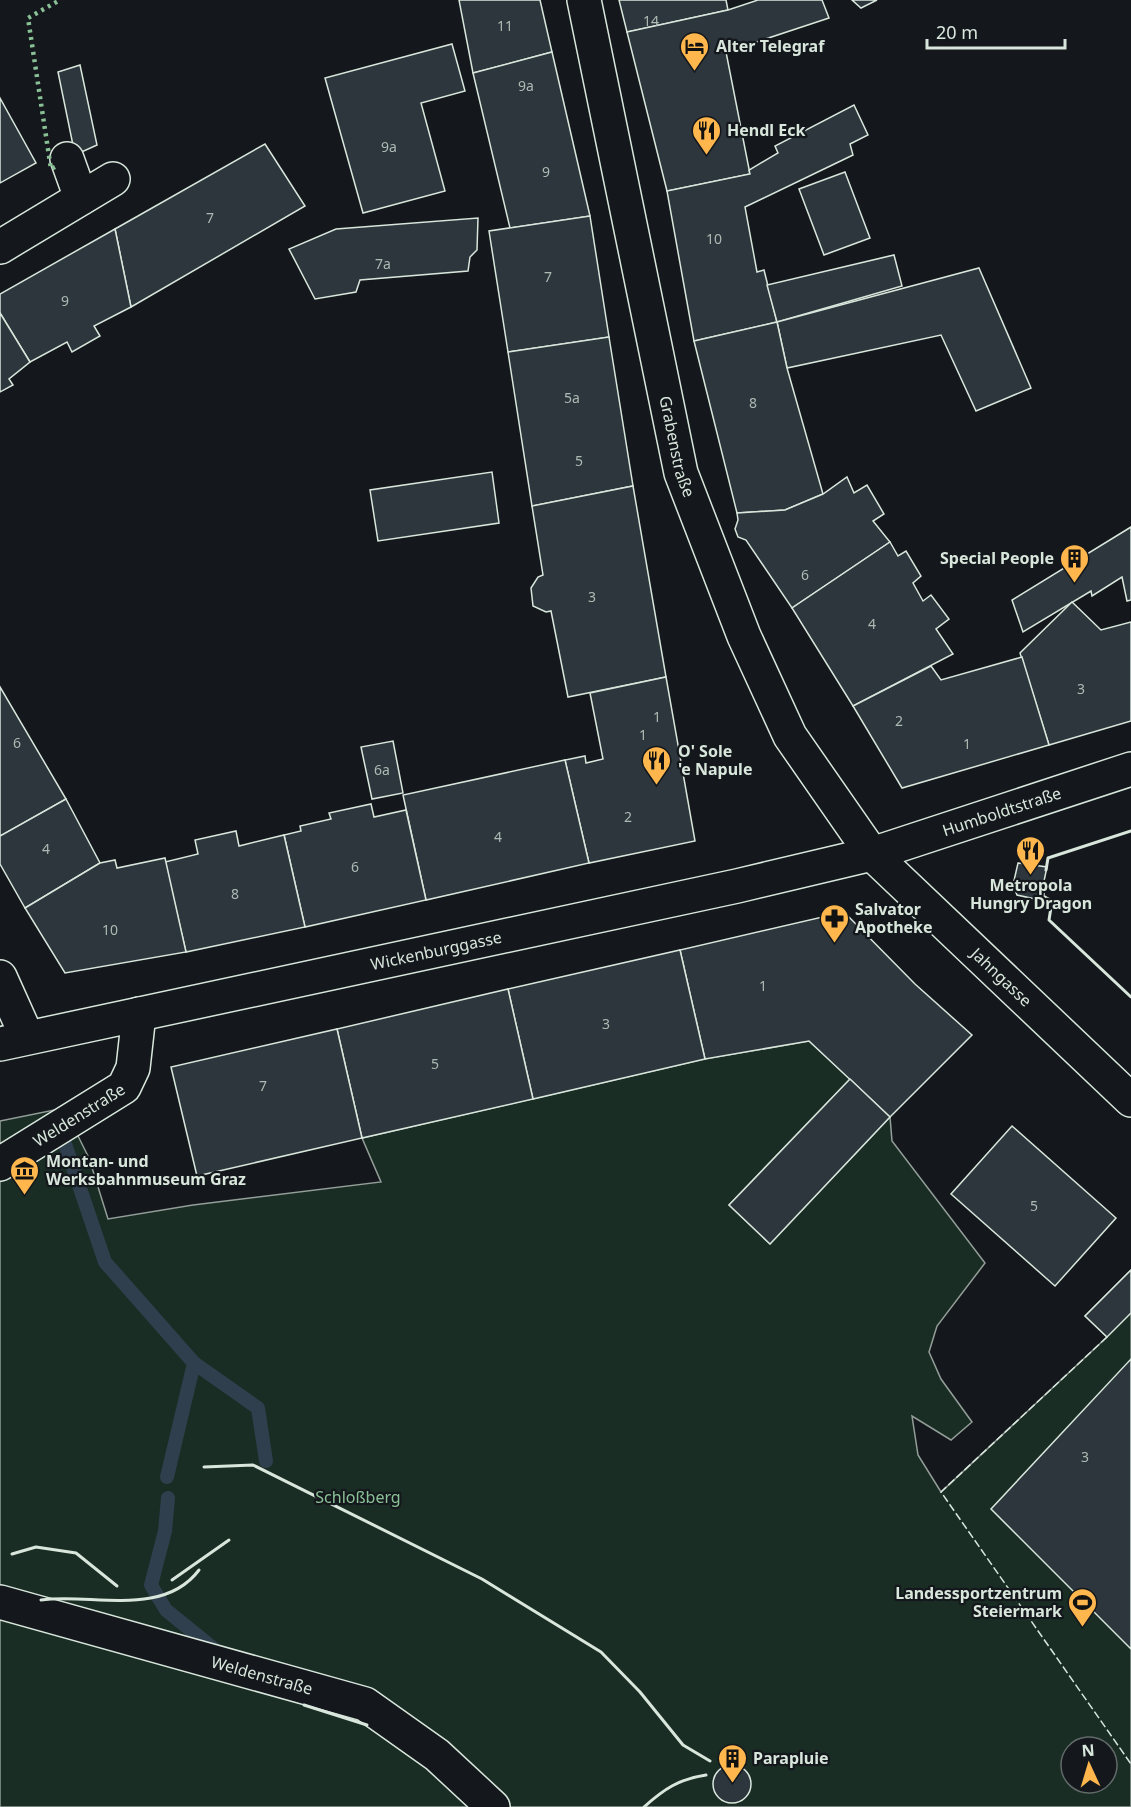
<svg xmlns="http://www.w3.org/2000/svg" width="1131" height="1807" font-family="'Noto Sans',sans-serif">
	<rect width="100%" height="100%" fill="#14181c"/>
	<path fill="#1a2d24" stroke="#939e99" stroke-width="1.5" fill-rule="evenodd" d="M809,1041L850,1079L729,1205L770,1244L890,1117L892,1141L985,1263L937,1326L929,1352L941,1379L972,1422L951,1440L912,1416L918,1455L941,1492L1107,1337L1085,1316L1131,1270V1807H0V1121L64,1108L89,1158L108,1219L193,1205L381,1182L362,1138L705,1059ZM1071,1747H1107V1783H1071Z"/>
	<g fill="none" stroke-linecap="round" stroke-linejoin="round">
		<g stroke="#2f3f4d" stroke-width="14">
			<path d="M63,1138L105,1262L194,1363L167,1477"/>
			<path d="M194,1363L258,1408L266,1461"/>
			<path d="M168,1498L165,1531L151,1585L166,1610L214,1649"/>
		</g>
	</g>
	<g fill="#2c363c" stroke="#d8e6dc" stroke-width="1.5">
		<path d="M459,0H540L552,52L473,73Z"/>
		<path d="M619,0H726L728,10L627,32Z"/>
		<path d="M758,0H822L829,18L726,52L750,174L667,191L627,32L728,10Z"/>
		<path d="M852,0H877L861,8Z"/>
		<path d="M452,44L465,91L421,103L445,191L363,213L325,78Z"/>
		<path d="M552,52L590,216L510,228L473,73Z"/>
		<path d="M80,65L97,145L75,155L58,72Z"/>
		<path d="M0,98L36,163L0,183Z"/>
		<path d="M854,105L868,135L850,144L853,155L745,207L757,272L764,270L777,322L694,341L667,191L750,174L749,170L778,153L775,146Z"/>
		<path d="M265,144L305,206L131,307L115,229Z"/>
		<path d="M845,172L870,238L824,255L799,189Z"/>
		<path d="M590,216L609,337L508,352L489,231Z"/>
		<path d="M478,218L477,250L470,257L468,271L360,280L356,292L315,299L289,249L336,229Z"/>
		<path d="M115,229L131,307L94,326L100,336L72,352L67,342L30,362L0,313V294Z"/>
		<path d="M894,255L902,286L777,322L767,285Z"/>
		<path d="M979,268L1031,388L976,411L941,335L787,368L777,322Z"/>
		<path d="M0,313L30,362L9,379L13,385L0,392Z"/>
		<path d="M777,322L787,368L823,494L785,510L737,513L694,341Z"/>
		<path d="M609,337L633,486L532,506L508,352Z"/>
		<path d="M492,472L499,523L378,541L370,490Z"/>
		<path d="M847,477L854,493L867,485L884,514L873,521L890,542L792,608L746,540L738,537L735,529L738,520L737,513L785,510L823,494Z"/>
		<path d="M633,486L666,677L568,697L551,611L546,612L533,606L531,588L538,577L543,575L532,506Z"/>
		<path d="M1131,527V600L1127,601L1122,577L1092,596L1091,591L1023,632L1012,600Z"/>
		<path d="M890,542L898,556L906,551L921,576L913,583L923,601L931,595L949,619L936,629L953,654L853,706L792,608Z"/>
		<path d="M1072,602L1101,630L1131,622V721L1049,745L1020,653Z"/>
		<path d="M1022,657L1049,745L902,788L853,706L931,666L941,680Z"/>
		<path d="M666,677L695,841L589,863L565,760L585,756L586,763L603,759L590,693Z"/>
		<path d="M0,687L66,799L0,836Z"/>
		<path d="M393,741L403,793L372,799L361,747Z"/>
		<path d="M565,760L589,863L426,900L403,795Z"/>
		<path d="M66,799L100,863L25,908L0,864V836Z"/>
		<path d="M371,804L374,817L406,810L426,900L305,927L284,835L301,831L300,826L331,819L329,813Z"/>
		<path d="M236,831L239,846L284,835L305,927L186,952L165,862L198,854L195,840Z"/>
		<path d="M165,858L186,952L65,973L25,908L100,863L115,860L117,868Z"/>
		<path d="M1018,863L1047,867L1040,900L1017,895L1013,885Z"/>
		<path d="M844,912L915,984L972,1035L890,1117L809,1041L705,1059L680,950Z"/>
		<path d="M680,950L705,1059L533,1099L508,989Z"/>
		<path d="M508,989L533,1099L362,1138L337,1029Z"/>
		<path d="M337,1029L362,1138L197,1176L171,1067Z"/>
		<path d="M850,1079L890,1117L770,1244L729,1205Z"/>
		<path d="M1012,1126L1116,1218L1055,1286L951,1194Z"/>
		<path d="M1131,1270V1313L1107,1337L1085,1316Z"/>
		<path d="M1131,1359V1649L991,1509Z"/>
		<circle cx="732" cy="1784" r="19"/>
	</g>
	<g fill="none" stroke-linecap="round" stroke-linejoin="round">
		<defs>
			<g id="minor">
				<path d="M67,159L81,198"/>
				<path d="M0,247L113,179"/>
				<path d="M0,977L27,1037"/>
				<path id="s1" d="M0,1164L124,1087L133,1068L139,1014"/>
				<path id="s2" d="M0,1602L365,1704L437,1755L493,1807"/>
			</g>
			<g id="major">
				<path id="s3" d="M584,0L681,473L744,636L790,736L872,854L1131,1100"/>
				<path id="s4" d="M0,1044L737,886L872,854L1131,769"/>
			</g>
		</defs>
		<use href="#minor" stroke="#d8e6dc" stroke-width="36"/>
		<use href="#major" stroke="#d8e6dc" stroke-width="36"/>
		<use href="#minor" stroke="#14181c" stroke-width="33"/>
		<use href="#major" stroke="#14181c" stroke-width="33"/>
		<path stroke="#8ac095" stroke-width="4.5" stroke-dasharray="3 4.5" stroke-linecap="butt" d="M55,167L51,169L28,18L60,0"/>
		<path stroke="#d8e6dc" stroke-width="1.5" stroke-dasharray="8 3" stroke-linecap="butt" d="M1107,1337L941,1492L1131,1764"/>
		<g stroke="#d8e6dc" stroke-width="3">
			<path d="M1046,870L1048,858L1131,831"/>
			<path d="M1045,882L1043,896L1052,901L1049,920L1131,997"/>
			<path d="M204,1467L253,1465L482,1579L601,1652L640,1692L683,1745L710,1761"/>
			<path d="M12,1554L36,1547L76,1553L117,1586"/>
			<path d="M172,1580L229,1540"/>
			<path d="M41,1600C91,1593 163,1618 199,1570"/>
			<path d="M304,1705L367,1725"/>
			<path d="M644,1807C664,1789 679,1779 706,1775"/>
		</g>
	</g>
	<defs>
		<symbol id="hotel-pin" viewBox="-11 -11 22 30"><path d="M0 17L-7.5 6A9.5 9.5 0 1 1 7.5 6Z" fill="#ffb74d" stroke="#14181c"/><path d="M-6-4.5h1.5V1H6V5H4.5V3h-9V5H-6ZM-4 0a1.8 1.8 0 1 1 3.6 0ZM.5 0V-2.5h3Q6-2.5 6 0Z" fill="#111"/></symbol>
		<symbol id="restaurant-pin" viewBox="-11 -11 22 30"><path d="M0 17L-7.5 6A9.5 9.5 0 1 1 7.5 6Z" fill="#ffb74d" stroke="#14181c"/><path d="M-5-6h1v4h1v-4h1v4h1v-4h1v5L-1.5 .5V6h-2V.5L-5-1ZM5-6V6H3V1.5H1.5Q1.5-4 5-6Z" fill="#111"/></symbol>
		<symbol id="building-pin" viewBox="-11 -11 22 30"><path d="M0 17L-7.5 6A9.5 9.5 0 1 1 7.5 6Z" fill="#ffb74d" stroke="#14181c"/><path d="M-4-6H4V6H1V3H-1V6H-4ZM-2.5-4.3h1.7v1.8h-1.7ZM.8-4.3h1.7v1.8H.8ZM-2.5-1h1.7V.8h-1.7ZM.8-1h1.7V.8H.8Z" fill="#111"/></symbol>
		<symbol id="pharmacy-pin" viewBox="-11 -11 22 30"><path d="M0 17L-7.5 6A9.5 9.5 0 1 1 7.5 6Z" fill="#ffb74d" stroke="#14181c"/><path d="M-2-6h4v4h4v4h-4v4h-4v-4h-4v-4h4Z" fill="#111"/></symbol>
		<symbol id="museum-pin" viewBox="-11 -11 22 30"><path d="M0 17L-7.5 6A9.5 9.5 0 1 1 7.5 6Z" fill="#ffb74d" stroke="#14181c"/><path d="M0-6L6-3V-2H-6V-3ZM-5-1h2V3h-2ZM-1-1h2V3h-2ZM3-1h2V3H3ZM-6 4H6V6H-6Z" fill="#111"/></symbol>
		<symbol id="stadium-pin" viewBox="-11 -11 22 30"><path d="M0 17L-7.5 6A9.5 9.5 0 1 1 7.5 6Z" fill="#ffb74d" stroke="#14181c"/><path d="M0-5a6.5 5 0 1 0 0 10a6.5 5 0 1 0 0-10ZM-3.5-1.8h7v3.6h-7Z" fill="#111"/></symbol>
	</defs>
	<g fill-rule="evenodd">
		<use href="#hotel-pin" x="678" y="30" width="33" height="45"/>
		<use href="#restaurant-pin" x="690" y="114" width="33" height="45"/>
		<use href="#building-pin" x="1058" y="542" width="33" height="45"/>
		<use href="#restaurant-pin" x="640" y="744" width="33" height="45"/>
		<use href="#restaurant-pin" x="1014" y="834" width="33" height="45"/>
		<use href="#pharmacy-pin" x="818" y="902" width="33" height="45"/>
		<use href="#museum-pin" x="8" y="1154" width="33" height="45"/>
		<use href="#stadium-pin" x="1066" y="1586" width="33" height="45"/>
		<use href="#building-pin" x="716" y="1742" width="33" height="45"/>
	</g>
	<g text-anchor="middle" stroke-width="4.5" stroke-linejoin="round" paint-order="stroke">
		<g font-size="14" fill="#adbab4">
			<text x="651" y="26">14</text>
			<text x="505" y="31">11</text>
			<text x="526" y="91">9a</text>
			<text x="389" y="152">9a</text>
			<text x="546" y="177">9</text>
			<text x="210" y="223">7</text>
			<text x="714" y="244">10</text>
			<text x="383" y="269">7a</text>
			<text x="548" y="282">7</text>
			<text x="65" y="306">9</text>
			<text x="572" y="403">5a</text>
			<text x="753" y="408">8</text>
			<text x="579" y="466">5</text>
			<text x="805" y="580">6</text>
			<text x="592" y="602">3</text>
			<text x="872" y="629">4</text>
			<text x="1081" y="694">3</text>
			<text x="657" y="722">1</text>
			<text x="899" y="726">2</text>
			<text x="643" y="740">1</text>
			<text x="17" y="748">6</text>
			<text x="967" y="749">1</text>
			<text x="382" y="775">6a</text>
			<text x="628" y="822">2</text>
			<text x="498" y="842">4</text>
			<text x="46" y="854">4</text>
			<text x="355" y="872">6</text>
			<text x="235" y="899">8</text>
			<text x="110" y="935">10</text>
			<text x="763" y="991">1</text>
			<text x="606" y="1029">3</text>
			<text x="435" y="1069">5</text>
			<text x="263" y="1091">7</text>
			<text x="1034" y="1211">5</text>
			<text x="1085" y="1462">3</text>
		</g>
		<g font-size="16" font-weight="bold" fill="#d8e6dc" stroke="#14181c" text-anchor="start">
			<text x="716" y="52">Alter Telegraf</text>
			<text x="727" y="136">Hendl Eck</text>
			<text x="1054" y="564" text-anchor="end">Special People</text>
			<text x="678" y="757">O' Sole<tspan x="678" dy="18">'e Napule</tspan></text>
			<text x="1031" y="891" text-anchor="middle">Metropola<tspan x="1031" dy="18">Hungry Dragon</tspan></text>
			<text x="855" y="915">Salvator<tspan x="855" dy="18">Apotheke</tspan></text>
			<text x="46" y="1167">Montan- und<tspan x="46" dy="18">Werksbahnmuseum Graz</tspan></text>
			<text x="1062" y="1599" text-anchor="end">Landessportzentrum<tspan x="1062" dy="18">Steiermark</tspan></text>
			<text x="753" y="1764">Parapluie</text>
		</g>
		<g font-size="16" fill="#d8e6dc" stroke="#14181c">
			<text dy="6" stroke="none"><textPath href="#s3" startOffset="456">Grabenstraße</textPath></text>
			<text dy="6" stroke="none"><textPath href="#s4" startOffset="1029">Humboldtstraße</textPath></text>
			<text dy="6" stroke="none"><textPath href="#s4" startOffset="446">Wickenburggasse</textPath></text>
			<text dy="6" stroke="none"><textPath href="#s3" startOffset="1090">Jahngasse</textPath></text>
			<text dy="6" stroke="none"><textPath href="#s1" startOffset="93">Weldenstraße</textPath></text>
			<text dy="6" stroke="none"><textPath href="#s2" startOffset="272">Weldenstraße</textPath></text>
		</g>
		<g font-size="16" fill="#8ac095" stroke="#14181c">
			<text x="358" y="1503">Schloßberg</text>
		</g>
	</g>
	<g transform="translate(1089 1765) rotate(356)"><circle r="28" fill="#14181c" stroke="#626a69" stroke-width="1.5"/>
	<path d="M0-4.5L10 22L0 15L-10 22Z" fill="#ffb74d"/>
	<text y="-9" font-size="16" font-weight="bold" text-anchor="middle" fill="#d8e6dc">N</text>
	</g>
	<path d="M927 39v9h138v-9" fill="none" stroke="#d8e6dc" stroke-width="3"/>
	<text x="936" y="39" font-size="18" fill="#d8e6dc" stroke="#14181c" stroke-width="4.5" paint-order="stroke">20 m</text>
</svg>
